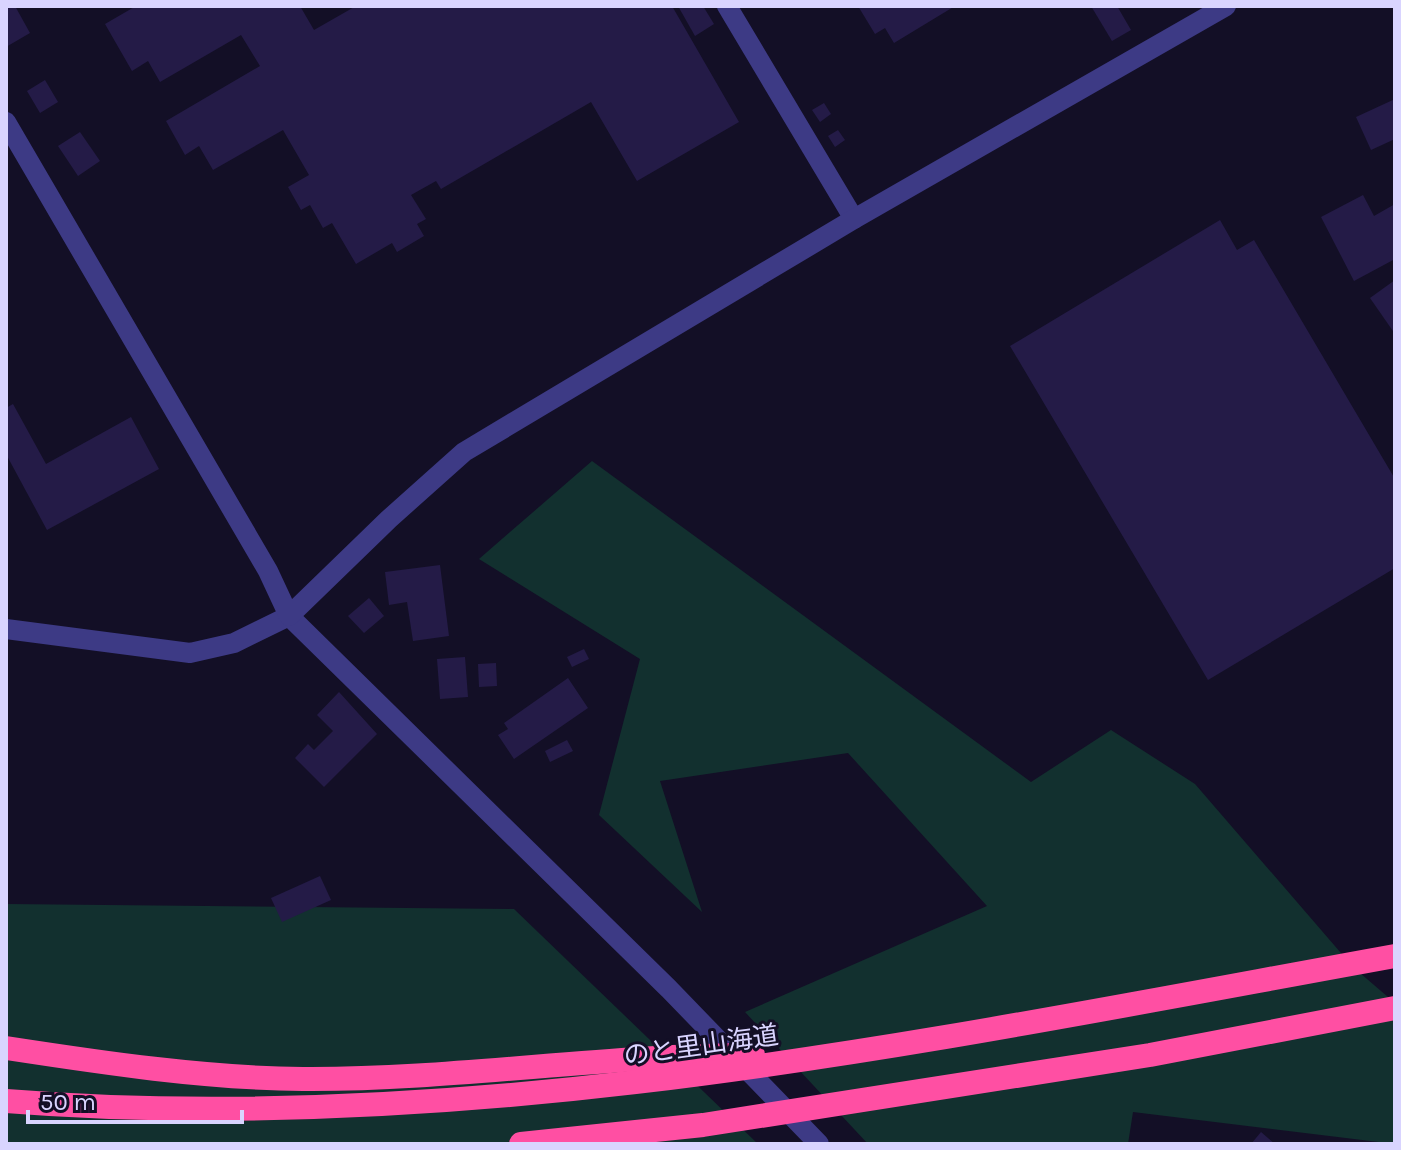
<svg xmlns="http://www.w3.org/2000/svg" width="1401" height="1150" font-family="Karla,'Noto Sans JP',sans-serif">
	<rect width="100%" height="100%" fill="#130f26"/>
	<g fill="#12302f">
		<path d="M592,461L1031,782L1111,730L1195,784L1353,967L1395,1003V1144L1133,1112L1128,1144H868L745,1012L987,906L848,753L660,781L702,912L599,815L640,659L479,559Z"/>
		<path d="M6,904L514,909L758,1144H6Z"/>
	</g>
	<g fill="#241b47">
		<path d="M6,6H15L30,33L6,47Z"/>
		<path d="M136,6H300L314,30L356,6H672L739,122L637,181L591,102L441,189L436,181L411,195L426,219L417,224L424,236L397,252L392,243L356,264L332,223L323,228L310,205L301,210L288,187L309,175L283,130L213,170L199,146L185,155L166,121L260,66L241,35L160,82L148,61L132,71L105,24Z"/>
		<path d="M678,6H703L714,24L695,36Z"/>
		<path d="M858,6H955L894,43L885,28L875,34Z"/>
		<path d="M1091,6H1117L1131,30L1112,41Z"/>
		<path d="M45,80L58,102L40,113L27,91Z"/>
		<path d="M1395,99V139L1371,150L1356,117Z"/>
		<path d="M824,103L831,114L820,122L812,110Z"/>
		<path d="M838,130L845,140L835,147L828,136Z"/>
		<path d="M80,132L100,161L78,176L58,146Z"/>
		<path d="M1363,195L1374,216L1395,204V259L1354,281L1321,217Z"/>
		<path d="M1220,220L1237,250L1254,240L1395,479V568L1208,680L1010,346Z"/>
		<path d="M1395,280V334L1370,298Z"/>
		<path d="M13,404L46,464L131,417L159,469L47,530L6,454V408Z"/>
		<path d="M440,565L449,636L413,641L407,602L389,605L385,572Z"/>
		<path d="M369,598L384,616L364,633L348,616Z"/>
		<path d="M584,649L589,659L572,667L567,657Z"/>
		<path d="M465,657L468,697L440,699L437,659Z"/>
		<path d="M496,663L497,686L479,687L478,664Z"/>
		<path d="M568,678L588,708L514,759L498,735L508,729L504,723Z"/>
		<path d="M339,692L377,734L324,787L295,758L308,744L314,750L333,731L317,715Z"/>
		<path d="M567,740L573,751L550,762L545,751Z"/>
		<path d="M320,876L331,900L282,922L271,898Z"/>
		<path d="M1261,1132L1275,1144H1251Z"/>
	</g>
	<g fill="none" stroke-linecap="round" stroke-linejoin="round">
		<g stroke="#3d3a85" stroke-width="20">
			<path d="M727,6L854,219"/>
			<path d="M6,629L190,653L234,643L289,616L669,989L819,1144"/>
		</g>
		<path stroke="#3d3a85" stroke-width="20" d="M6,122L268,571L289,616L389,519L464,452L854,219L1226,6"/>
		<g stroke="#ff4fa3" stroke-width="24">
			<path d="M6,1048C104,1063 204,1078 303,1079C453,1080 603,1055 753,1055"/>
			<path d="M6,1101C474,1138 937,1039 1395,956"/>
			<path d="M521,1144L703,1125L1150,1055L1395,1008"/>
		</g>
	</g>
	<g text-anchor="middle" stroke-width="6" stroke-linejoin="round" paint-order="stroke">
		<g font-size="26" fill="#d9d4ff" stroke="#130f26">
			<text transform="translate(701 1045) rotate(-8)" y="9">のと里山海道</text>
		</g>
	</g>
	<rect width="1401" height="1150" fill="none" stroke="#d9d4ff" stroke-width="16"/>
	<path d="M28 1110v12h214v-12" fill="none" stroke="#d9d4ff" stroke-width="4"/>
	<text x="40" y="1110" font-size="24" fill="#d9d4ff" stroke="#130f26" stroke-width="6" paint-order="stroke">50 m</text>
</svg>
